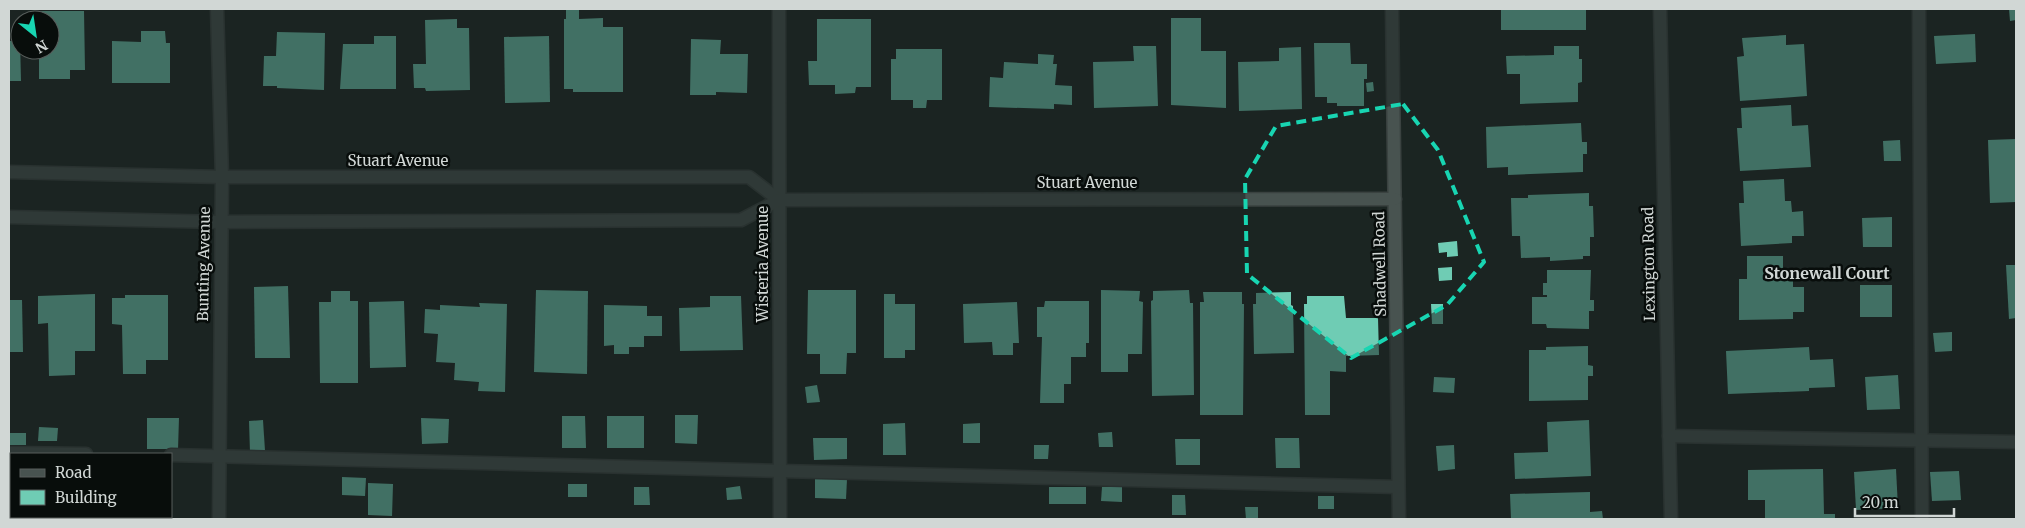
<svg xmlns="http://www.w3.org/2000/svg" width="2025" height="528" font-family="Merriweather,serif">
	<rect width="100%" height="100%" fill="#1b2522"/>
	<g fill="#6fccb4">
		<rect x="1501" y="9" width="85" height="21"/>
		<path d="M2009,9H2016V20L2010,21Z"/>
		<path d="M566,10H579V19L603,18V27H623V92H573V89H564V19H566Z"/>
		<path d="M39,11H84L85,70H70V79H39V50H50V20H39Z"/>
		<path d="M1171,18H1201V51H1226V108L1171,105Z"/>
		<path d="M457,19V28H469L470,90L426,91L425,88H414L413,64H426L425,20Z"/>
		<path d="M817,19H871V87H856L855,93L835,94V85H809L808,61H817Z"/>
		<path d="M141,31H165L166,43H170V83H112V41L141,42Z"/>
		<path d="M277,32L325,33L324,90L277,88V86H263L264,56H276Z"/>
		<path d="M1975,34L1976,62L1936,64L1934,36Z"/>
		<path d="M1786,35V45L1804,44L1807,96L1740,101L1737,57L1744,56L1742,38Z"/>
		<path d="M374,36H396V89H340L343,44H374Z"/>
		<path d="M549,36L550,102L505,103L504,37Z"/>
		<path d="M691,39L721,40L720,54H748L747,93L716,92V95H690Z"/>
		<path d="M9,41H20L21,81H9Z"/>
		<path d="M1314,43H1350L1351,64H1367V79H1364V106H1337V103H1327V97H1315Z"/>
		<path d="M1133,46H1156L1158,106L1094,108L1093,62L1134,61Z"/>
		<path d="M1554,46H1579V59H1582V82L1578,83V102L1520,104V74H1507L1506,56L1554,55Z"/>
		<path d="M1301,47L1302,109L1239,111L1238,62L1279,61V48Z"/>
		<path d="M896,49H942V100H927L926,108H913V100H891V59H896Z"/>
		<path d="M1038,54L1054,55L1053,64H1057L1055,85L1072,86V105L1054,104V109L989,107L990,77L1003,78L1004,62L1038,64Z"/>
		<path d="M1373,82L1374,91L1367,92L1366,83Z"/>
		<path d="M1791,105L1792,126L1808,125L1811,167L1740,171L1737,128H1742L1741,108Z"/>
		<path d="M1581,123L1582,142H1587V154H1583V172L1508,175V167L1487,168L1486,127Z"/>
		<path d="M2016,139V202L1990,203L1988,140Z"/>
		<path d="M1900,140L1901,161H1884L1883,141Z"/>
		<path d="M1784,179L1785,201H1791L1792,212L1803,211L1804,236H1792V243L1741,246L1739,203H1744L1743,181Z"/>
		<path d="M1589,193V206H1593L1594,237H1590V256H1583V259L1550,261V257L1521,258L1520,236H1512L1511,198H1528V195Z"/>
		<path d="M1892,217V247H1863L1862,218Z"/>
		<path d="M1457,241L1458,256L1447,257V252L1439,253L1438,243Z"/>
		<path d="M1747,256H1783V277H1793V287H1804V312H1793V319L1739,320V279H1747Z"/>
		<path d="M2006,265H2016V318L2009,319Z"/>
		<path d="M1452,267V280L1439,281L1438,268Z"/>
		<path d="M1547,270H1591L1590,300H1594V311H1589V329L1547,328L1546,324H1532V297H1547V295H1543V283H1547Z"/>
		<rect x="1860" y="285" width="32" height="32"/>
		<path d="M288,286L290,358H255L254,287Z"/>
		<path d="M536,290L588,291L587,374L534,372Z"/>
		<path d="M808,290H856V353H847L846,374H820V354H807Z"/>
		<path d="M1101,290L1140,291L1139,301L1143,302L1142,354H1128V372H1101Z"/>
		<path d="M1189,290L1190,303H1193L1194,395L1152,396L1151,301L1153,300V291Z"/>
		<path d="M331,291H350V301H358V383H320L319,302H331Z"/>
		<path d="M1203,292H1242V304H1244L1243,415H1200V302H1204Z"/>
		<path d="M1291,292V305L1293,306L1294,353L1254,354L1253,304H1256V293Z"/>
		<path d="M95,294V351H75V375L49,376L48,323L38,324V296Z"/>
		<path d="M884,294H895V304H915V350H905V358H884Z"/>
		<path d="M125,295H168V360H146V374H123L122,325L112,324V298H125Z"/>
		<path d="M710,296H741L743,350L680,351L679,308L710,307Z"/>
		<path d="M1307,296H1344L1346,318H1378L1379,355L1346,356V372L1330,371V415H1305L1304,304H1307Z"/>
		<path d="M9,300H22L23,352H9Z"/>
		<path d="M404,301L406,367L370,368L369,302Z"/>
		<path d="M1045,301H1089V343H1086V357H1071V384H1064V403H1040L1042,337H1037V307H1044Z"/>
		<path d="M1017,302L1019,343H1013V355H993L992,342L964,343L963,304Z"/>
		<path d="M479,303L507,304L505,392L478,391L479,382L454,380L455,363L436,362L438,334L424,333L425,309L440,310V305L480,307Z"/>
		<path d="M1431,304H1443V324H1432Z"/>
		<path d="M604,305L647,306V316H662V336H644V347H629V354H614V345L604,346Z"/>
		<path d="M1952,332V351L1935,352L1933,333Z"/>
		<path d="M1588,346V365L1593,366V376H1588V400L1529,401V350H1546V347Z"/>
		<path d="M1809,347L1810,360L1833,359L1835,387L1809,388V391L1728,394L1726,351Z"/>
		<path d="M1898,375L1900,409L1867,410L1865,377Z"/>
		<path d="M1434,377L1455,378L1454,393L1433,392Z"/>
		<path d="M817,385L820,402L807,403L805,387Z"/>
		<path d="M675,415H698L697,444L675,443Z"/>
		<path d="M562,416H585L586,448H562Z"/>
		<rect x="607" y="416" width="37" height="32"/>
		<path d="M147,418H179L178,449H147Z"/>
		<path d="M421,418L449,419L448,443L422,444Z"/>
		<path d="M263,420L265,451L250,452L249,421Z"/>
		<path d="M1589,420L1591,476L1515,479L1514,453L1548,452L1547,422Z"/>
		<path d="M905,423L906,455H883V424Z"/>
		<path d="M980,423V443H963V424Z"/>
		<path d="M39,427L58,428L57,441H38Z"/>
		<path d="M1112,432L1113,447H1099L1098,433Z"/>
		<rect x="9" y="433" width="17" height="12"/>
		<path d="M813,438H847V459L814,460Z"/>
		<path d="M1275,438H1299L1300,468H1276Z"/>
		<path d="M1175,439H1200V465H1176Z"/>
		<path d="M1034,445H1049L1048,459H1034Z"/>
		<path d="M1454,445L1455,469L1438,471L1436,446Z"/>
		<path d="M1823,469L1824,514H1835V519H1765V500H1748V470Z"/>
		<path d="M1896,469L1898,508L1856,510L1854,472Z"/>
		<path d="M1959,471L1961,500L1932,501L1930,472Z"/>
		<path d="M342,477L366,478L365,496L342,495Z"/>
		<path d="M815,479H847L846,499L815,498Z"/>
		<path d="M368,483L393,484L392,516L368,515Z"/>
		<rect x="568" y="484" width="19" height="13"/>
		<path d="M740,486L742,499L727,500L726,488Z"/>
		<path d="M634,487H649L650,505H634Z"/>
		<rect x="1049" y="487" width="37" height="17"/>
		<path d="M1102,487H1122V502L1101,501Z"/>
		<path d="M1590,492V512L1602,511L1603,519H1511L1510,494Z"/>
		<path d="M1172,495H1185L1186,515H1172Z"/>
		<rect x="1318" y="496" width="16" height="13"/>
		<path d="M1245,507H1258V519H1246Z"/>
	</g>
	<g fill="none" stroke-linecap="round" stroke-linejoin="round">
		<defs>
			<g id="minor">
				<path d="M217,9L222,177L219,519"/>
				<path d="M779,9L780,519"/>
				<path d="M1392,9L1399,519"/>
				<path d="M1660,9L1671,519"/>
				<path d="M1919,9L1922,519"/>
				<path d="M9,172L222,177H749L779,200"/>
				<path d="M9,217L220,222L741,220L779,200L1395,199"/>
				<path d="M1669,436L2016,442"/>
				<path d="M9,453L86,454"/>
				<path d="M171,455L1398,487"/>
			</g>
		</defs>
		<use href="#minor" stroke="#3a4240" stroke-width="15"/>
		<use href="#minor" stroke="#485350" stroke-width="12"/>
	</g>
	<path d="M0 0H2025V528H0ZM1403,104L1438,150L1484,262L1447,305L1351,358L1247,274L1245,179L1276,126Z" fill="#1b2522" fill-opacity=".55" fill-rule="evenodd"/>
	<path fill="none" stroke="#18d5b2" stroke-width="4" stroke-dasharray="10 6" stroke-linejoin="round" d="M1403,104L1438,150L1484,262L1447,305L1351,358L1247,274L1245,179L1276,126Z"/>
	<g text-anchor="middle" stroke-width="5" stroke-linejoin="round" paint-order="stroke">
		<g font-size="15" fill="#d1d7d5" stroke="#080d0b">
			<text x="398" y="166">Stuart Avenue</text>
			<text x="1087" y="188">Stuart Avenue</text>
			<text transform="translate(204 264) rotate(-89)" y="5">Bunting Avenue</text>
			<text transform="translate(763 264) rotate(-90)" y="5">Wisteria Avenue</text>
			<text transform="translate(1380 264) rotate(-91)" y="5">Shadwell Road</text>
			<text transform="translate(1649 264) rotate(-91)" y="5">Lexington Road</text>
		</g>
		<g font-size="16" font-weight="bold" fill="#d1d7d5" stroke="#080d0b">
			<text x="1827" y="279">Stonewall Court</text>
		</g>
	</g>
	<rect width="2025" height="528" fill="none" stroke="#d1d7d5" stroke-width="20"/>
	<rect x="10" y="453" width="162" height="65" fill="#080d0b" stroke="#585e5c"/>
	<rect x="20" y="469" width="25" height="8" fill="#485350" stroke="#585e5c"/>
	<text x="55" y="478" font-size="15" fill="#d1d7d5">Road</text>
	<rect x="20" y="490" width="25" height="15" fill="#6fccb4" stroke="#585e5c"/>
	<text x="55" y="503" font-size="15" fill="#d1d7d5">Building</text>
	<g transform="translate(35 35) rotate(150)"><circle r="24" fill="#080d0b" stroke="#585e5c"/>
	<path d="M0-4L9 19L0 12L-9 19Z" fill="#18d5b2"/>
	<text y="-8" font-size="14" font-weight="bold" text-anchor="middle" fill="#d1d7d5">N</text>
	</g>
	<path d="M1855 508v8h99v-8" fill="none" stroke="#d1d7d5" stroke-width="2.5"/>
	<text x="1862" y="508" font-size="15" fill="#d1d7d5" stroke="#080d0b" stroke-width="4" paint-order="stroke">20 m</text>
</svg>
